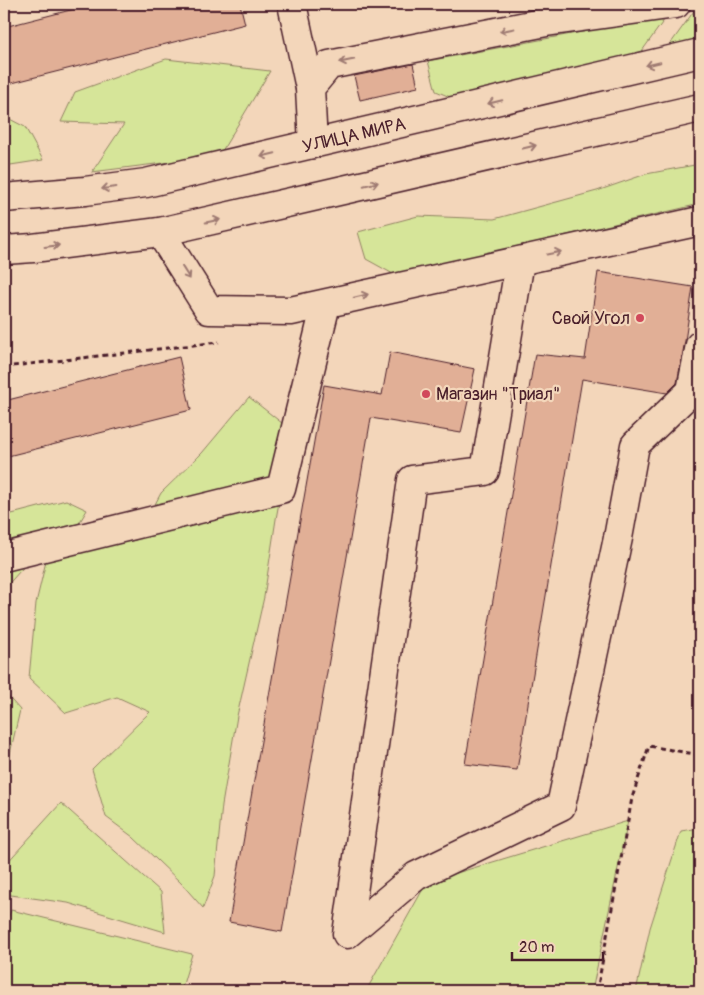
<svg xmlns="http://www.w3.org/2000/svg" width="704" height="995" font-family="Pangolin,sans-serif">
	<rect width="100%" height="100%" fill="#f3d6ba"/>
	<filter id="ink" filterUnits="userSpaceOnUse"><feTurbulence type="fractalNoise" baseFrequency=".02" numOctaves="2"/><feDisplacementMap in="SourceGraphic" scale="10" xChannelSelector="R" yChannelSelector="G"/><feConvolveMatrix kernelMatrix="1 2 1 2 8 2 1 2 1" color-interpolation-filters="sRGB"/></filter>
	<g filter="url(#ink)">
		<g fill="#d6e599" stroke="#908262">
			<path d="M699,4H700V41L666,50Z"/>
			<path d="M667,16L632,65L450,97L436,91L428,61Z"/>
			<path d="M166,59L270,71L219,156L92,172L124,124L61,122L75,92Z"/>
			<path d="M4,116L25,127L43,160L4,166Z"/>
			<path d="M700,164V204L395,275L366,259L358,232L418,216L494,219L597,191L646,174Z"/>
			<path d="M249,397L292,431L276,519L264,597L237,716L222,805L215,876L203,908L181,883L133,837L106,817L92,769L150,712L117,697L66,713L29,678L36,603L47,557L136,540L161,493L202,453Z"/>
			<path d="M66,500L87,510L75,530L37,552L4,589V516Z"/>
			<path d="M4,692L20,710L4,780Z"/>
			<path d="M61,803L161,892L165,932L68,903L4,894V866Z"/>
			<path d="M628,821L592,991H366L427,882Z"/>
			<path d="M700,828V991H636L650,928L681,831Z"/>
			<path d="M11,910L192,954L181,991H4V930Z"/>
		</g>
		<g fill="#e1af96" stroke="#4a1f2b">
			<path d="M94,4H240L245,24L4,85V27Z"/>
			<path d="M413,64L418,87L360,100L354,76Z"/>
			<path d="M598,272L693,287L685,341L677,383L667,393L582,379L517,770L465,764L535,354L585,359Z"/>
			<path d="M390,352L475,369L461,433L371,418L282,932L229,922L324,385L382,395Z"/>
			<path d="M179,357L191,410L4,457V401Z"/>
		</g>
		<g fill="none" stroke-linecap="round" stroke-linejoin="round">
			<defs>
				<g id="minor">
					<path d="M292,4L310,88"/>
					<path d="M313,144L310,88L329,65L546,22L676,4"/>
					<path d="M160,232L209,310L291,311L700,221"/>
					<path d="M520,261L485,471L412,480L347,934L416,876L561,806L618,538L635,445L691,391L700,345"/>
					<path d="M4,557L281,489L326,304"/>
				</g>
				<g id="major">
					<path d="M4,198L85,191L146,183L700,53"/>
					<path d="M4,250L33,248L160,232L700,108"/>
				</g>
			</defs>
			<use href="#minor" stroke="#4a1f2b" stroke-width="31"/>
			<use href="#major" stroke="#4a1f2b" stroke-width="31"/>
			<g stroke="#4a1f2b" stroke-width="3" stroke-dasharray="5 4" stroke-linecap="butt">
				<path d="M4,367L219,342"/>
				<path d="M597,991L632,798L649,746L700,755"/>
			</g>
			<use href="#minor" stroke="#f3d6ba" stroke-width="28"/>
			<use href="#major" stroke="#f3d6ba" stroke-width="28"/>
		</g>
		<defs><path id="oneway-shaft" d="M-6 0H5M1.5-3L5.5 0L1.5 3" fill="none" stroke-width="1.6" stroke-linecap="round" stroke-linejoin="round" transform="scale(1.25)"/></defs>
		<g stroke="#9e7a72">
			<use href="#oneway-shaft" transform="translate(507 30) rotate(169)"/>
			<use href="#oneway-shaft" transform="translate(347 61) rotate(169)"/>
			<use href="#oneway-shaft" transform="translate(653 64) rotate(166)"/>
			<use href="#oneway-shaft" transform="translate(495 102) rotate(167)"/>
			<use href="#oneway-shaft" transform="translate(529 147) rotate(-13)"/>
			<use href="#oneway-shaft" transform="translate(268 155) rotate(167)"/>
			<use href="#oneway-shaft" transform="translate(371 184) rotate(-13)"/>
			<use href="#oneway-shaft" transform="translate(109 188) rotate(172)"/>
			<use href="#oneway-shaft" transform="translate(213 221) rotate(-12)"/>
			<use href="#oneway-shaft" transform="translate(52 246) rotate(-7)"/>
			<use href="#oneway-shaft" transform="translate(554 253) rotate(-12)"/>
			<use href="#oneway-shaft" transform="translate(186 273) rotate(58)"/>
			<use href="#oneway-shaft" transform="translate(361 296) rotate(-13)"/>
		</g>
	</g>
	<g fill="#d1495b" stroke="#f3d6ba" stroke-width="2">
		<circle cx="640" cy="318" r="5"/>
		<circle cx="426" cy="394" r="5"/>
	</g>
	<g text-anchor="middle" stroke-width="4.5" stroke-linejoin="round" paint-order="stroke">
		<g font-size="18" fill="#4a1f2b" stroke="#f3d6ba">
			<text transform="translate(354 135) rotate(-13)" y="6">УЛИЦА МИРА</text>
		</g>
		<g font-size="18" fill="#4a1f2b" stroke="#f3d6ba" text-anchor="end">
			<text x="630" y="324">Свой Угол</text>
			<text x="436" y="400" text-anchor="start">Магазин "Триал"</text>
		</g>
	</g>
	<rect width="704" height="995" fill="none" stroke="#f3d6ba" stroke-width="20"/>
	<rect x="10" y="10" width="684" height="975" fill="none" stroke="#4a1f2b" stroke-width="2" filter="url(#ink)"/>
	<path d="M512 952v8h91v-8" fill="none" stroke="#4a1f2b" stroke-width="2.5"/>
	<text x="519" y="952" font-size="15" fill="#4a1f2b" stroke="#f3d6ba" stroke-width="4" paint-order="stroke">20 m</text>
</svg>
